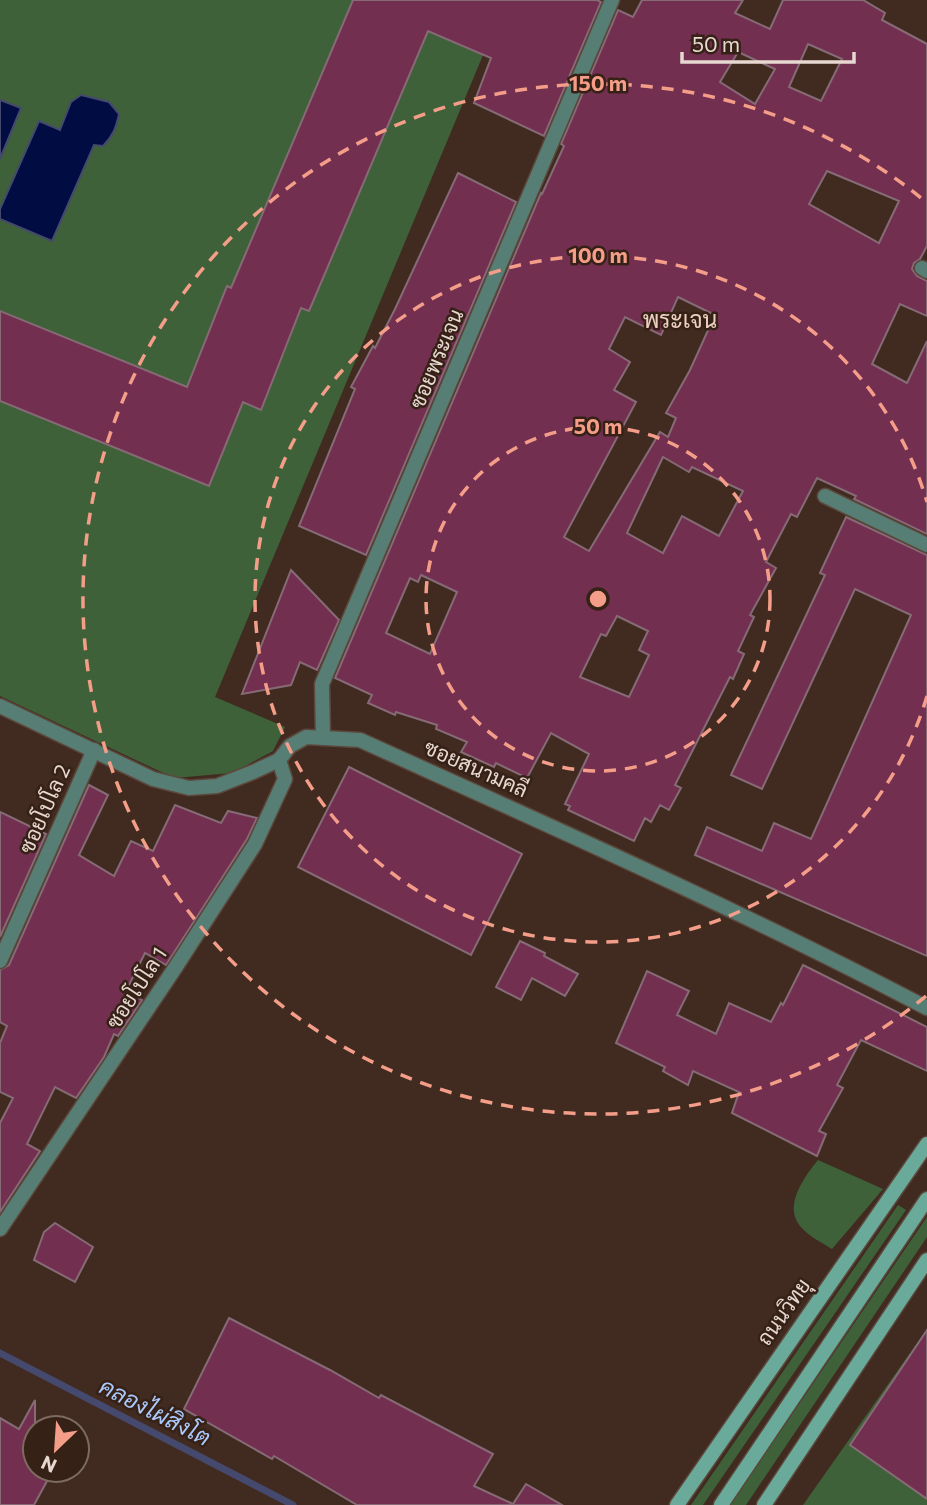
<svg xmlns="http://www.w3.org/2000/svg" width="927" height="1505" font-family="Commissioner,Sarabun,sans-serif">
	<rect width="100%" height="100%" fill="#412b20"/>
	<g fill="#3f6139">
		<path d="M0,0H506L215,697L285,727L273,751L232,773L174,778L0,696Z"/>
		<path d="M818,1160L883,1189L832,1249C821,1242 808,1236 800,1226C783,1205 805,1176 818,1160Z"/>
		<path d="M898,1205L906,1210L703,1505H691Z"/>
		<path d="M927,1217V1237L746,1505H730Z"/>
		<path d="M927,1329V1505H803Z"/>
	</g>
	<g fill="#000c42" stroke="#45496d" stroke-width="2">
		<path d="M81,95L109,102L119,114C116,128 113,136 103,146L94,145L52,241L0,219V209L39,121L60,130L71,102Z"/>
		<path d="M0,100L21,108L0,159Z"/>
	</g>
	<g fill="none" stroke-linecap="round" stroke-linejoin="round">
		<path stroke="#45496d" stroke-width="7" d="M0,1353L293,1505"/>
	</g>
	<g fill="#732f50" stroke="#866b76" stroke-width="2" fill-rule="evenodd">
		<path d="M353,0H597L601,2L544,136L474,103L491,58L428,31L309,311L301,308L261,410L243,402L209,486L0,401V311L187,387L227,286L231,288Z"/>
		<path d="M642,0H743L735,13L770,29L783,0H863L885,13L882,20L927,44V246L920,259L914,263L912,269L917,276L927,281V316L900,304L872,364L907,383L927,341V534L854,499L856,496L817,478L797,517L791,514L766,562L776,568L750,615L754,617L738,651L744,654L733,679L730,677L675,785L681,788L669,810L660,805L651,822L645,818L634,841L568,810L570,806L565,804L589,754L551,733L527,778L496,763L494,767L461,752L467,742L436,729L437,725L396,712L395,715L368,703L372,695L335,678L541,193L542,194L564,146L561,144L618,10L633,17ZM808,44L842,59L821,101L789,87ZM738,52L775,69L755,104L720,82ZM827,171L899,201L879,243L809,204ZM678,297L715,315L690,370L666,413L676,418L668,437L660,432L589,551L564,537L636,402L614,390L630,362L609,349L625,317L661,335ZM663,457L689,472L692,467L743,491L719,536L682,516L663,553L627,533ZM421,575L457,592L430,654L386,633L410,578L418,582ZM617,616L648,631L639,650L649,655L629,697L580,677L601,634L606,636Z"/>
		<path d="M458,173L516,202L366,555L299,526L355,389L351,387L373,346L375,348L395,309Z"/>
		<path d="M846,517L927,555V956L695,855L707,827L762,851L774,823L811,839L911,615L855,589L762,789L731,775L825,575L820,573Z"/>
		<path d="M291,570L339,620L317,670L300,662L291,685L242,694Z"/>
		<path d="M349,767L522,854L471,955L298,867Z"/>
		<path d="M89,785L108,795L79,855L114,876L131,841L153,851L175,805L221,823L228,811L257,818L247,839L166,965L145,953L126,991L142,1000L118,1036L114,1034L104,1057L76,1098L55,1087L27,1144L40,1151L0,1212V1123L13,1098L0,1092V1043L7,1026L0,1022V970L9,965Z"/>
		<path d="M0,812L46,834L0,937Z"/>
		<path d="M520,941L545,953L544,956L578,974L565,996L532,978L521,1000L496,987Z"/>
		<path d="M803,965L927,1027V1071L861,1040L837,1085L843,1088L819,1131L826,1134L817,1156L732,1113L739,1092L693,1071L688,1085L663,1071L665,1067L616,1043L647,971L689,991L677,1015L716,1034L729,1003L771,1022L781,1003L783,1005Z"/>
		<path d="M55,1223L93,1247L75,1282L34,1260L44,1232Z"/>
		<path d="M229,1318L330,1370L379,1398L381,1395L493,1454L474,1486L513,1504L526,1484L562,1505H357L274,1456L272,1459L184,1409Z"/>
		<path d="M927,1330V1499L850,1445Z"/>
		<path d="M35,1400V1470H53L34,1505H0V1418L19,1429Z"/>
	</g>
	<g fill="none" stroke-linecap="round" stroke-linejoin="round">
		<defs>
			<g id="minor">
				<path d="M922,268L927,271"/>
				<path d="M825,496L927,545"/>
				<path d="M0,706L153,779L189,788L217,786L253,772L279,760L290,746L306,737L360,740C550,826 742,911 927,1008"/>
				<path d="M323,738L322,684L612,0"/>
				<path d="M0,961L94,750"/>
				<path d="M0,1229L175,968L255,844L285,779L279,760"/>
			</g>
			<g id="secondary">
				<path d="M677,1505L927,1144"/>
				<path d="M721,1505L927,1199"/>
				<path d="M764,1505L927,1260"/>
			</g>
		</defs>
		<use href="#minor" stroke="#5c473c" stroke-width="17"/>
		<use href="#secondary" stroke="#5c473c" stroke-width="17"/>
		<use href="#minor" stroke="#577e74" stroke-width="14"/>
		<use href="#secondary" stroke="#69aa9a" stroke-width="14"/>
	</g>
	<g fill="none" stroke="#f49e89" stroke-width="3.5" stroke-dasharray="12 9">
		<circle cx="598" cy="599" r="172"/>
		<path d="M927 696A343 343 0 1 1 927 502"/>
		<path d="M926 996A515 515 0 1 1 926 202"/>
	</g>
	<g text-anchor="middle" stroke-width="5" stroke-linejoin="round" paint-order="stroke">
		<g font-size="21" fill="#e7d8d1" stroke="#362116">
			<text transform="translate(437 359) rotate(-67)" y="7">ซอยพระเจน</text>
			<text transform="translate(476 769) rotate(24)" y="7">ซอยสนามคลี</text>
			<text transform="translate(45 809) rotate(-66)" y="7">ซอยโปโล 2</text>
			<text transform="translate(137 988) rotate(-57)" y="7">ซอยโปโล 1</text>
			<text transform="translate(784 1312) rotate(-55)" y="7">ถนนวิทยุ</text>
		</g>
		<g font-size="23" fill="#eccfc0" stroke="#362116">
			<text x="680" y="328">พระเจน</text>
		</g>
		<g font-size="23" font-style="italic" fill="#aac8fc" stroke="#362116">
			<text transform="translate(155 1412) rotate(27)" y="8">คลองไผ่สิงโต</text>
		</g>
	</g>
	<circle cx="598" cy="599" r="10" fill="#f49e89" stroke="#362116" stroke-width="3.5"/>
	<g font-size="21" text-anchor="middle" font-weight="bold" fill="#f49e89" stroke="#362116" stroke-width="5" stroke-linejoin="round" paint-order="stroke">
		<text x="598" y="91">150 m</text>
		<text x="598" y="263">100 m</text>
		<text x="598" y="434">50 m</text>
	</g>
	<g transform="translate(56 1449) rotate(205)"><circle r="33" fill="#362116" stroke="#7d6a61" stroke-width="2"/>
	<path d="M0-5L12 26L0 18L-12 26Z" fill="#f49e89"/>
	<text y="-10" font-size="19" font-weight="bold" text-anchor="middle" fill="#e7d8d1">N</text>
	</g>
	<path d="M682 52v10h172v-10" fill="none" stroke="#e7d8d1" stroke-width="3.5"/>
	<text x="692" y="52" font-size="21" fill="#e7d8d1" stroke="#362116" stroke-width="5" paint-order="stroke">50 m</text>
</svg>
